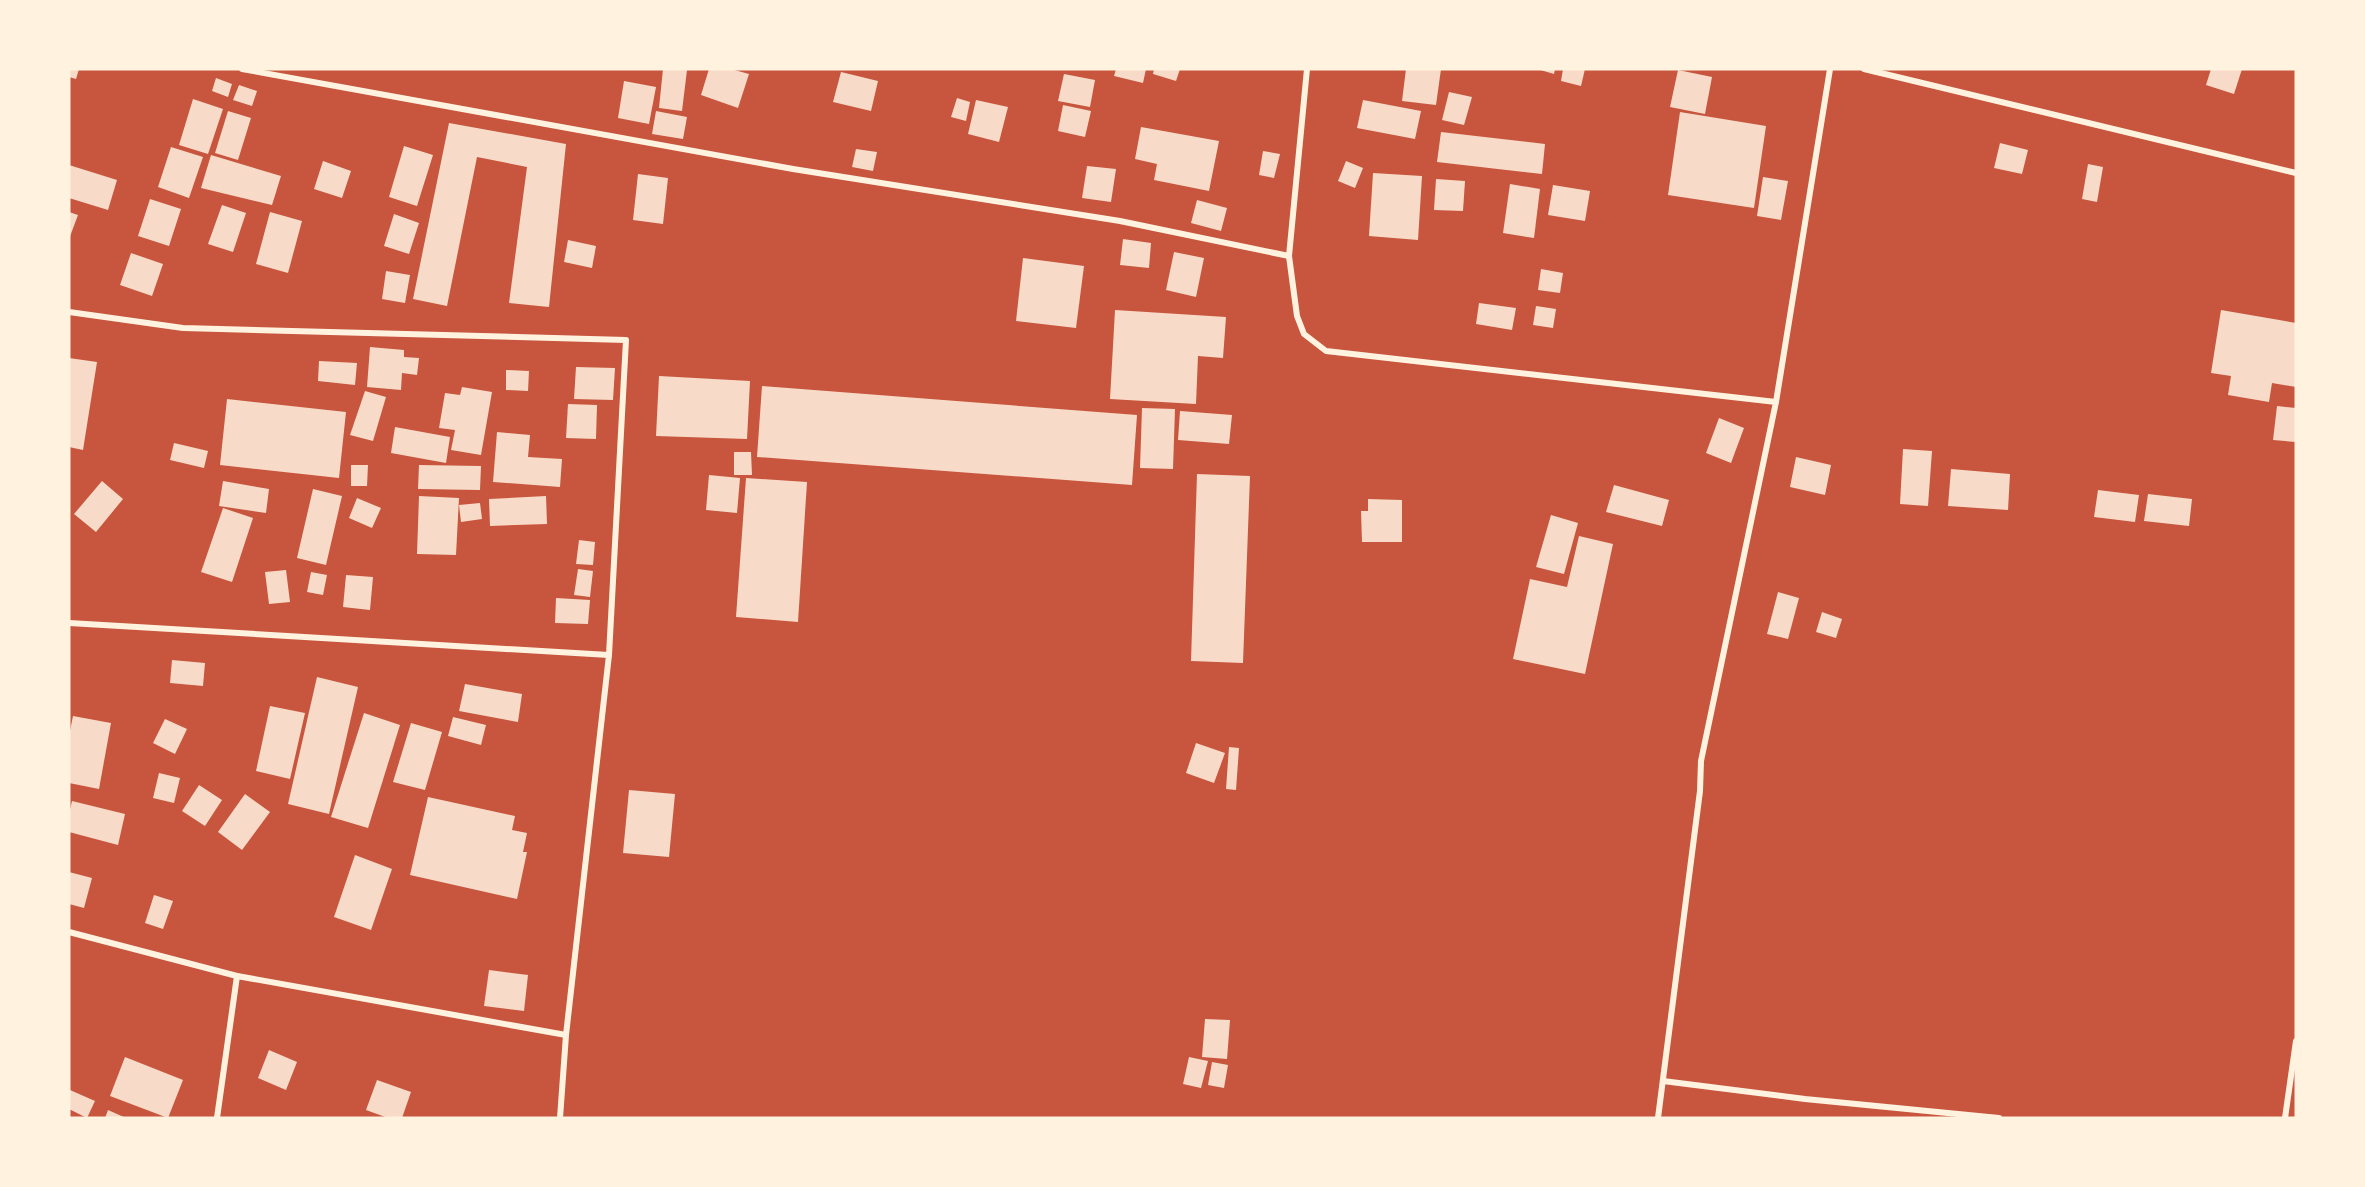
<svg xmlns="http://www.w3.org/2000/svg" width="2365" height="1187" font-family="'Sofia Sans Condensed',sans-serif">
	<rect width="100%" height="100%" fill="#c8553d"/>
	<g fill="#f7dbc8">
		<path d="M69,69H79L76,79L69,77Z"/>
		<path d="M663,69L687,70L682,111L659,108Z"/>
		<path d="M709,69H731L749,74L738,108L701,95Z"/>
		<path d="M1116,69H1146L1143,83L1114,76Z"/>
		<path d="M1154,69H1180L1176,81L1153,74Z"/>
		<path d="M1406,69H1441L1436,105L1402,101Z"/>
		<path d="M1537,69H1555L1554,74Z"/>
		<path d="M1563,69H1585L1581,86L1561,81Z"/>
		<path d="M2211,69H2242L2234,94L2206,85Z"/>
		<path d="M1678,70L1712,77L1705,114L1670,107Z"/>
		<path d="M841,72L878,81L871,111L833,102Z"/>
		<path d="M1064,74L1095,80L1090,107L1058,101Z"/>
		<path d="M216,78L232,84L228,97L212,91Z"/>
		<path d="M624,81L656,87L649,124L618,118Z"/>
		<path d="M239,85L257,91L252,106L233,100Z"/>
		<path d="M1449,92L1472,97L1464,125L1442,120Z"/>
		<path d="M957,98L970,102L966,121L951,117Z"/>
		<path d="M193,99L223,109L208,154L179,145Z"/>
		<path d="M976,100L1008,107L999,142L968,134Z"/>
		<path d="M1363,100L1421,111L1415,139L1357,128Z"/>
		<path d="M1063,105L1091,111L1085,137L1058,131Z"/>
		<path d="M228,111L251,118L238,160L215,153Z"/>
		<path d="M656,111L687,117L683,139L652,134Z"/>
		<path d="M1680,112L1766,126L1754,208L1668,195Z"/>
		<path d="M449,123L566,144L549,307L509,303L527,167L477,157L447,306L413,299Z"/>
		<path d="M1141,127L1219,141L1209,191L1154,180L1157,164L1135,159Z"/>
		<path d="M1441,132L1545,144L1542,174L1437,162Z"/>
		<path d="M2000,143L2028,150L2022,174L1994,168Z"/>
		<path d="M404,146L433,155L417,206L389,197Z"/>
		<path d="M171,147L203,157L189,198L158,187Z"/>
		<path d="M856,149L877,152L873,171L852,167Z"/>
		<path d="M1263,151L1280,154L1274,178L1259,175Z"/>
		<path d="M211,155L281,176L272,205L201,188Z"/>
		<path d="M323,161L351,171L342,198L314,189Z"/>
		<path d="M1346,161L1363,168L1355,188L1338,181Z"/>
		<path d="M2088,164L2103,167L2097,202L2082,199Z"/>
		<path d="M69,165L117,180L108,210L69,198Z"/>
		<path d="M1087,166L1116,169L1111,202L1082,198Z"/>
		<path d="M1373,173L1422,176L1418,240L1369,236Z"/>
		<path d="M638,174L668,178L663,224L633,220Z"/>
		<path d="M1763,177L1788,181L1781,220L1757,216Z"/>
		<path d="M1436,179L1465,181L1463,211L1434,210Z"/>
		<path d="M1510,184L1540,189L1534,238L1503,233Z"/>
		<path d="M1553,185L1590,191L1585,221L1548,215Z"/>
		<path d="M150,199L181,209L169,246L138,236Z"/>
		<path d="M1197,200L1227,208L1221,231L1191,223Z"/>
		<path d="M222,205L246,213L233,252L208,244Z"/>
		<path d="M69,212L78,215L69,239Z"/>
		<path d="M270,212L302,221L288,273L256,264Z"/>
		<path d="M394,214L419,223L409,254L384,246Z"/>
		<path d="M1123,239L1151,243L1149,268L1120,265Z"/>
		<path d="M568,240L596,246L592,268L564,262Z"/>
		<path d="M1174,252L1204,258L1196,297L1166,290Z"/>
		<path d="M131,253L163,264L152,296L120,285Z"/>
		<path d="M1023,258L1084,266L1076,328L1016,321Z"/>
		<path d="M1541,269L1563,273L1560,293L1538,290Z"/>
		<path d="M386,271L410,275L405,303L382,299Z"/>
		<path d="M1479,303L1516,308L1512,330L1476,324Z"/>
		<path d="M1536,306L1556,309L1553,328L1533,325Z"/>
		<path d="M1115,310L1226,317L1223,358L1198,356L1196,404L1110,399Z"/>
		<path d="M2221,310L2296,323V387L2272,383L2269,402L2228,395L2231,376L2211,373Z"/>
		<path d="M370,347L404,350V357L419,358L417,375L402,373L401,390L367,387Z"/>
		<path d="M69,358L97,362L83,450L69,447Z"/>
		<path d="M319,361L357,363L355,385L318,381Z"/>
		<path d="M576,367L615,368L613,400L574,399Z"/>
		<path d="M506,370L529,371L528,391L506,390Z"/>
		<path d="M659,376L750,381L747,439L656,436Z"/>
		<path d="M762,386L1137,415L1132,485L757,457Z"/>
		<path d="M462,387L492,392L481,455L451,450L455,430L439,428L445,393L460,395Z"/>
		<path d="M365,391L386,397L373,441L350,435Z"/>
		<path d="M227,399L346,412L339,478L220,465Z"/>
		<path d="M568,404L597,405L596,439L566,438Z"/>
		<path d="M2277,406L2296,408V442L2273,440Z"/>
		<path d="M1142,408L1175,409L1173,469L1140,468Z"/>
		<path d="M1180,411L1232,415L1229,444L1178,440Z"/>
		<path d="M1719,418L1744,428L1731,463L1706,453Z"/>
		<path d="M395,427L450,437L446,463L391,453Z"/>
		<path d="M497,432L530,435L528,457L562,459L560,487L493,482Z"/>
		<path d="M174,443L208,451L204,468L170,460Z"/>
		<path d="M1903,449L1932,451L1928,506L1900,504Z"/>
		<path d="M734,452H751L752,475H734Z"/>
		<path d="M1796,457L1831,465L1825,495L1790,487Z"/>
		<path d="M351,465H368L367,486H351Z"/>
		<path d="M419,465L481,466L480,490L418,489Z"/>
		<path d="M1951,469L2010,474L2008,510L1948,506Z"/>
		<path d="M1197,474L1250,476L1243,663L1191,661Z"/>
		<path d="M709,475L740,478L737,513L706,510Z"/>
		<path d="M746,478L807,482L798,622L736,617Z"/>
		<path d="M102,481L123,499L96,532L74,514Z"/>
		<path d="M223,481L269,489L266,513L219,506Z"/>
		<path d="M1614,485L1669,500L1662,526L1606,512Z"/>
		<path d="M313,489L342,496L326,565L297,558Z"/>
		<path d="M2098,490L2139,495L2135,522L2094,517Z"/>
		<path d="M2148,494L2192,499L2189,526L2144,521Z"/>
		<path d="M419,496L459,498L456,555L417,554Z"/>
		<path d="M546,496L547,524L490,526L489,499Z"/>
		<path d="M357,498L381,508L372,528L349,518Z"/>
		<path d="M1368,499L1402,500V542H1362L1361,511H1368Z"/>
		<path d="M480,503L482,519L461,522L459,505Z"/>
		<path d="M223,508L253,518L232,582L201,572Z"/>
		<path d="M1551,515L1578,523L1564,574L1536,567Z"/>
		<path d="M1579,536L1613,544L1585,674L1513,659L1530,579L1567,587Z"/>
		<path d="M579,540L595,542L593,565L576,564Z"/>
		<path d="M578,569L593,571L590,597L574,595Z"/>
		<path d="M286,570L290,602L269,604L265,572Z"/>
		<path d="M311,572L327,575L323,595L307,592Z"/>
		<path d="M346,575L373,577L370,610L343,607Z"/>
		<path d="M1778,592L1799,598L1788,639L1767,634Z"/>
		<path d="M556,598L590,600L588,624L555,623Z"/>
		<path d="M1822,612L1842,619L1836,638L1816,632Z"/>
		<path d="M172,660L205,663L203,686L170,683Z"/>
		<path d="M317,677L358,687L329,814L288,804Z"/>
		<path d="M465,684L522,694L518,722L459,711Z"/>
		<path d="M270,706L305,713L290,779L256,771Z"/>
		<path d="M364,713L400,725L368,828L331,817Z"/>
		<path d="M73,716L111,723L99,789L69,783V736Z"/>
		<path d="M453,717L486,725L481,745L448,736Z"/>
		<path d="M165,719L187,729L175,754L153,743Z"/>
		<path d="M411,723L442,732L425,790L393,782Z"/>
		<path d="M1196,743L1225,753L1214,783L1186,773Z"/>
		<path d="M1229,747L1239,748L1236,790L1226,789Z"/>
		<path d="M159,773L180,778L174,803L153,798Z"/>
		<path d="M199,785L222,800L205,826L182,811Z"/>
		<path d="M629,790L675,794L669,857L623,853Z"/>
		<path d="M245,794L270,812L242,850L218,832Z"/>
		<path d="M428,797L515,816L512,830L527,833L523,852H527L517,899L410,875Z"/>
		<path d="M72,801L125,814L118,845L69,832V814Z"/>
		<path d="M355,855L392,869L371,930L334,917Z"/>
		<path d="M69,872L92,878L84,908L69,904Z"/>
		<path d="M154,895L173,901L163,929L145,923Z"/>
		<path d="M489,970L528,975L524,1011L484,1006Z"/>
		<path d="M1205,1019L1230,1020L1227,1059L1202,1057Z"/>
		<path d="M269,1050L297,1062L286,1090L258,1078Z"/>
		<path d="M125,1057L183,1080L168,1118L110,1096Z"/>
		<path d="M1189,1057L1208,1061L1201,1088L1183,1084Z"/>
		<path d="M1212,1062L1228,1065L1224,1088L1208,1085Z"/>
		<path d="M377,1080L411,1092L402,1118H388L366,1110Z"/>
		<path d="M70,1090L95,1101L87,1118L69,1109Z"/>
		<path d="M108,1110L126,1118H105Z"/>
	</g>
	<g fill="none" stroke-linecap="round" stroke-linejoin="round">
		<g stroke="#fff3e0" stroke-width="6">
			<path d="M242,69L793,169L1120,221L1289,256"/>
			<path d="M1307,69L1289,256L1297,316L1304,334L1326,351L1776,402"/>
			<path d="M1864,69L2296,173"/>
			<path d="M69,312L183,328L626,340L609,655L566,1035L560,1118"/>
			<path d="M69,623L609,655"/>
			<path d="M69,932L237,976L566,1035"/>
			<path d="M1663,1081L1805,1099L1999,1118"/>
			<path d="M217,1118L237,976"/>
			<path d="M1658,1118L1700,791L1701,761L1776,402L1830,69"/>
			<path d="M2285,1118L2296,1041"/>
		</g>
	</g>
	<rect width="2365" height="1187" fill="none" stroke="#fff3e0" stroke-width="141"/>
</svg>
